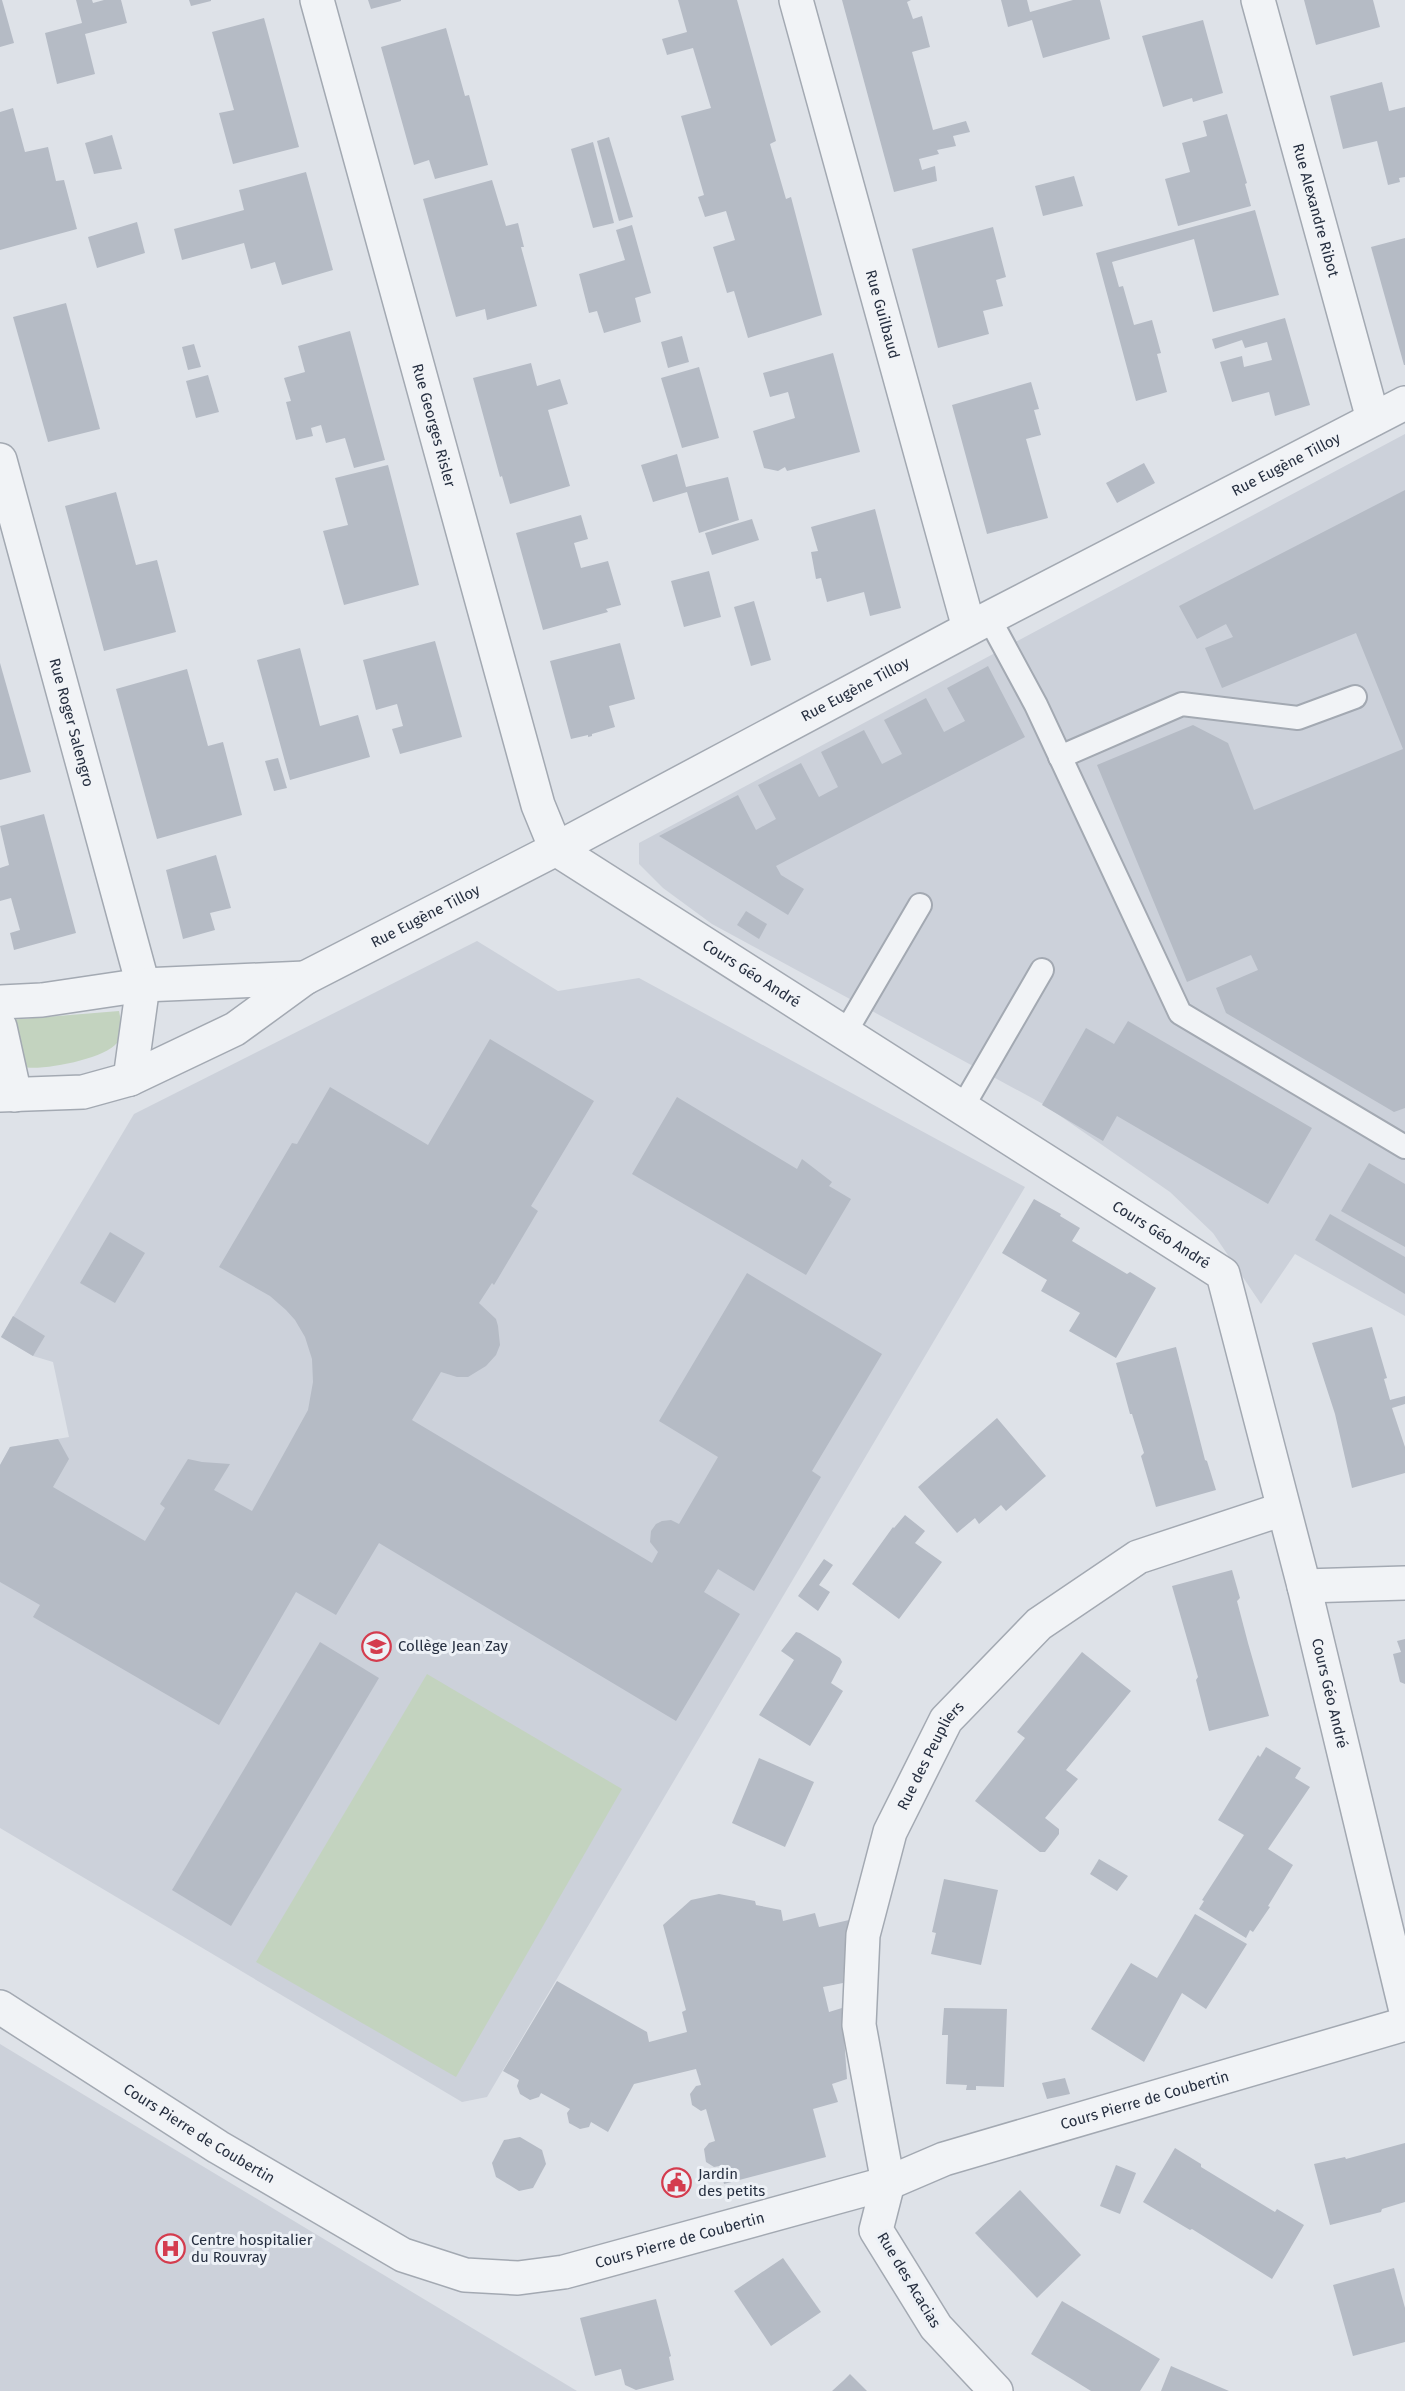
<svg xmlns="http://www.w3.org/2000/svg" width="1405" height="2391" font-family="'Fira Sans',sans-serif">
	<rect width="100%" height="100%" fill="#dee2e8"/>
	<g fill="#ccd1da">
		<path d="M1405,434V1316L1295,1254L1261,1304L1213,1233L1170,1192L1043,1104L712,924L663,888L639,864V843Z"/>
		<path d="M477,941L558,991L639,978L1025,1187L487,2097L462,2102L0,1828V1465L10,1447L69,1437L53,1362L33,1356L1,1337L134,1114Z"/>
		<path d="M0,2044L104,2107L577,2391H0Z"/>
	</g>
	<g fill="#c3d3bf">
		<path d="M119,1011C121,1022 125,1034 117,1043C104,1059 43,1071 23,1067L9,1020Z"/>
		<path d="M427,1674L622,1789L456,2077L256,1962Z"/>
	</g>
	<g fill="#b5bbc5">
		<path d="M0,0H2L14,43L0,47Z"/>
		<path d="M76,0H92L93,3L104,0H121L127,23L85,34L95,74L57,84L45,33L82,23Z"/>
		<path d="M189,0H211V1L191,6Z"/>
		<path d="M368,0H401V1L371,9Z"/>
		<path d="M678,0H737L776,141L770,144L786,199L791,197L822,315L748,338L734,291L727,293L713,247L735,240L726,211L705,217L698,197L704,195L681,116L711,108L693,48L667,55L662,39L687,32Z"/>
		<path d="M842,0H911L907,2L913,19L922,16L930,47L912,52L933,130L966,121L970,132L953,136L956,146L937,150L939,154L919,159L922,170L935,166L937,181L894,192Z"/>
		<path d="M1001,0H1027L1030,12L1073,0H1100L1110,39L1043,58L1032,20L1008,27Z"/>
		<path d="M1304,0H1373L1380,27L1316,45Z"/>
		<path d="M264,18L299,147L233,164L219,113L234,110L212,32Z"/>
		<path d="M1203,20L1223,93L1193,102L1192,98L1163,107L1142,36Z"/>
		<path d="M446,28L465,96L469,95L488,165L435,179L429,160L414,165L381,47Z"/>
		<path d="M1382,82L1389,111L1405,107V177L1399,178L1400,182L1388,185L1377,141L1343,149L1330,96Z"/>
		<path d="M13,108L25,152L48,147L56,181L64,180L77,229L0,250V112Z"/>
		<path d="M1227,114L1247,183L1245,184L1251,206L1178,226L1165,179L1190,172L1182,143L1207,136L1203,121Z"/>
		<path d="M112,135L122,169L94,174L85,143Z"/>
		<path d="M609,137L633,217L619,221L597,141Z"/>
		<path d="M593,142L614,223L593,228L571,149Z"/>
		<path d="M306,172L333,270L282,285L275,262L251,269L244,243L182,260L174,229L244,210L239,190Z"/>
		<path d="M1074,176L1083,206L1043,216L1035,186Z"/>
		<path d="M492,180L506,226L518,223L524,247H521L537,306L487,320L485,309L456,317L423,199Z"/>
		<path d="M1255,210L1279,295L1213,312L1194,239L1112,262L1119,287L1123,286L1134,325L1152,320L1161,353L1157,354L1167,392L1136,401L1096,253Z"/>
		<path d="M137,222L145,253L97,268L88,237Z"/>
		<path d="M632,225L651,293L635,298L641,322L604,333L597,311L589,313L579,274L625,260L616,230Z"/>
		<path d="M993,227L1006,277L996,280L1003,306L983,311L989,334L938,348L912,249Z"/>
		<path d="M1405,238V365H1404L1371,247Z"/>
		<path d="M66,303L100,429L48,442L13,317Z"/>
		<path d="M1285,318L1310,405L1275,416L1269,392L1232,402L1220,362L1242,356L1244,367L1272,360L1267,342L1245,348L1242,340L1215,349L1212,339Z"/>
		<path d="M350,331L385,460L354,468L345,438L326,443L321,425L311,428L313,436L296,440L286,402L291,401L284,378L305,372L298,346Z"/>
		<path d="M682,336L689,362L668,368L661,342Z"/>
		<path d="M194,344L201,367L188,370L182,347Z"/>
		<path d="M833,353L860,452L787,471L785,467L778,471L764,468L753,431L795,418L788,392L770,397L763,373Z"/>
		<path d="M531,363L537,386L560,379L568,404L548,410L570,486L510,504L502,476L500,477L473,378Z"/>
		<path d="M699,367L719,438L682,448L661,378Z"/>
		<path d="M208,375L219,412L196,418L186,381Z"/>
		<path d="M1031,382L1039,409L1034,410L1041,435L1026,439L1048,518L987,534L952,405Z"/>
		<path d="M677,454L686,487L728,477L739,520L699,533L687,492L653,502L641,465Z"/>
		<path d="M1144,463L1155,483L1117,503L1106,483Z"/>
		<path d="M388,465L419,585L344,605L323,531L348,525L335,478Z"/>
		<path d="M1405,490V1108L1394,1112L1226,1013L1216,988L1258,970L1251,955L1187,982L1097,765L1193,725L1228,743L1254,810L1403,749L1356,633L1222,688L1205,648L1233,637L1226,624L1197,639L1179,606Z"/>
		<path d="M116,492L136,565L157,560L176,632L104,651L65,506Z"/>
		<path d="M875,509L901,608L870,616L864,592L827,602L821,578L816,579L811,552L818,551L811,527Z"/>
		<path d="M581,515L588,539L574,543L581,568L608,561L621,605L606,609L608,612L543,630L516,533Z"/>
		<path d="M752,519L759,540L712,555L705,533Z"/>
		<path d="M709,571L721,617L684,627L671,581Z"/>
		<path d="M754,601L771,660L751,666L734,607Z"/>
		<path d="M435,641L462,737L400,754L392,729L403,726L397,704L376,710L363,660Z"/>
		<path d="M620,643L635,699L609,706L615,727L592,734V736L588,737V735L571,739L550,661Z"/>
		<path d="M300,648L320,726L358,715L370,757L290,780L257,660Z"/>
		<path d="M0,663L31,772L0,780Z"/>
		<path d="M988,666L1025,737L776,866L781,875L804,889L788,915L659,836L738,795L756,830L776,819L758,785L801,763L819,797L838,787L821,752L864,730L882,764L902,754L884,720L926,698L944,732L965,721L947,688Z"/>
		<path d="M187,669L208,746L223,742L242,815L157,839L116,689Z"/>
		<path d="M278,758L287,788L274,791L265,761Z"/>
		<path d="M44,814L76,933L14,950L10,933L20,930L11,898L0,901V868L9,865L0,826Z"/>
		<path d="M216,855L231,908L210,913L215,930L183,939L166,870Z"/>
		<path d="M746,911L767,924L759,939L737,925Z"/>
		<path d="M1128,1021L1312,1128L1268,1204L1117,1116L1103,1141L1042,1105L1086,1028L1114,1044Z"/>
		<path d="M490,1039L594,1101L531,1206L538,1211L494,1285L492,1283L479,1303L496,1319L498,1326L500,1345L496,1355L486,1366L468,1377H457L441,1372L412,1420L652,1563L658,1552L650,1542L651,1531L656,1524L662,1521L671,1520L679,1524L718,1457L659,1421L747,1273L882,1354L812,1471L821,1477L754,1591L718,1569L704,1592L740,1614L676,1721L379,1543L336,1615L296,1592L219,1725L33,1617L40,1605L0,1582V1465L10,1447L58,1439L69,1459L53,1487L145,1541L165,1508L160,1504L188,1459L202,1462L230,1464L214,1490L252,1511L308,1410L313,1382L312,1359L305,1337L295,1320L286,1310L270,1296L219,1267L292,1143L297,1144L330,1087L428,1145Z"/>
		<path d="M677,1097L797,1169L802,1159L832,1182L829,1186L851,1199L806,1275L632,1174Z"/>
		<path d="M1369,1163L1405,1184V1247L1341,1211Z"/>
		<path d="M1034,1199L1061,1214L1060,1216L1080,1228L1072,1241L1127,1274L1130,1272L1156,1288L1116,1358L1069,1331L1080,1313L1041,1291L1047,1280L1002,1253Z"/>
		<path d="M1330,1214L1405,1257V1294L1315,1240Z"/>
		<path d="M110,1232L145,1253L115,1303L80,1283Z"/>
		<path d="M13,1316L45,1336L33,1356L1,1337Z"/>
		<path d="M1372,1327L1387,1378L1384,1379L1390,1400L1405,1396V1404L1392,1408L1405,1447V1473L1352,1488L1335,1414L1312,1343Z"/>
		<path d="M1176,1347L1205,1460L1207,1461L1216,1490L1156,1507L1141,1456L1144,1453L1132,1414H1130L1116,1363Z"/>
		<path d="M997,1418L1046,1476L1006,1511L1001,1505L979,1524L975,1518L957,1533L918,1487Z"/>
		<path d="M905,1515L925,1531L915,1543L942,1562L899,1619L852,1584L893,1527L894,1528Z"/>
		<path d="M824,1559L833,1565L819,1585L830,1592L818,1611L798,1596Z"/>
		<path d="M1232,1570L1240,1598L1237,1601L1248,1643L1269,1716L1209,1731L1196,1680L1198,1677L1172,1586Z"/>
		<path d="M796,1632L800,1633L840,1658L842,1662L831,1683L843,1691L810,1746L759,1715L794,1660L781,1651Z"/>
		<path d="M1405,1639V1684L1400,1682L1393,1654L1401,1652L1397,1641Z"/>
		<path d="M320,1642L379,1678L231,1926L172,1890Z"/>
		<path d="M1082,1652L1131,1691L1066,1770L1078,1779L1045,1818L1059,1829V1834L1045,1852H1040L975,1801L1025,1738L1017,1732Z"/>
		<path d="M1266,1747L1301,1768L1295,1778L1310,1787L1268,1849L1293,1865L1268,1906L1270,1907L1253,1932L1250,1930L1246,1938L1199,1909L1204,1901L1202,1900L1244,1835L1218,1820L1258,1755L1260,1757Z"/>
		<path d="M759,1758L814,1782L785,1847L732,1823Z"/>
		<path d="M1099,1859L1128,1876L1117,1891L1090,1874Z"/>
		<path d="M944,1879L998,1890L981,1965L931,1954L936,1933L932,1932Z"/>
		<path d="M719,1894L755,1901L756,1905L781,1910L783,1921L815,1913L819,1927L849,1920L843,1983L823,1987L829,2012L842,2008L847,2079L832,2084L838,2102L813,2109L826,2157L724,2184L720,2166L714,2167L706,2162L704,2149L709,2143L715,2141L706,2109L701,2111L692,2105L690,2094L696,2086L701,2085L696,2069L634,2084L608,2132L591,2122L589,2127L580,2129L569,2123L567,2113L570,2109L541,2093L539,2097L530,2100L520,2094L517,2086L519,2080L503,2071L557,1981L647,2032L649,2042L687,2032L682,2012L686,2010L663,1925L691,1900Z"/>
		<path d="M1195,1914L1247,1944L1206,2009L1182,1993L1144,2062L1091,2029L1131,1963L1157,1978Z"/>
		<path d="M944,2008L1007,2009L1004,2087L976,2086V2090H966L967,2085L946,2084L948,2035H942Z"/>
		<path d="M1065,2078L1070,2094L1047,2099L1042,2083Z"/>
		<path d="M520,2137L542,2150L546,2164L533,2188L519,2191L496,2177L492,2163L504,2140Z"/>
		<path d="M1405,2143V2202L1382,2209L1381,2212L1330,2225L1314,2164L1345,2157L1346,2159Z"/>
		<path d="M1175,2148L1201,2164V2167L1275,2212L1277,2209L1304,2225L1272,2279L1192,2229L1190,2230L1143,2202Z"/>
		<path d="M1116,2165L1136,2173L1120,2214L1100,2206Z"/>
		<path d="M1020,2190L1081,2255L1037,2298L975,2233Z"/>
		<path d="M783,2258L821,2312L771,2346L734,2291Z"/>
		<path d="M1394,2268L1405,2308V2342L1353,2356L1333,2285Z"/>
		<path d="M656,2299L671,2356L669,2357L674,2380L636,2390L625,2385L621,2369L595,2376L580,2318Z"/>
		<path d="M1062,2301L1160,2359L1140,2391H1091L1031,2354Z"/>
		<path d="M1171,2366L1229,2391H1161Z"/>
		<path d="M850,2374L867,2391H832L843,2381Z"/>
	</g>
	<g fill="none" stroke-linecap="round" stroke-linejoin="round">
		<defs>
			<g id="service">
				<path d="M989,618L1036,705L1180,1013L1405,1147"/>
				<path d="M1060,757L1182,704L1298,718L1355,697"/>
				<path d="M845,1033L920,905"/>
				<path d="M962,1108L1042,970"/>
			</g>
			<g id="minor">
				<path id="s1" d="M317,0L538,805L556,849L1223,1274L1304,1586L1405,2007"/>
				<path id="s2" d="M796,0L969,628"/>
				<path id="s3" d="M1258,0L1373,419"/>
				<path id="s4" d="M0,460L143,985L130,1079"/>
				<path d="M0,1002L42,1000L143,985L305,978"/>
				<path d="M0,1027L15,1095"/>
				<path id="s5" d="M0,1095L83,1092L130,1079L235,1029L305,978L556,849L989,618L1405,403"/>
				<path d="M1304,1586L1405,1583"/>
				<path id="s6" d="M0,2007L218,2147L403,2255L465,2275L518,2278L564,2272L888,2183L944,2159L1405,2024"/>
				<path id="s7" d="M996,2391L936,2327L876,2230L888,2183L859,2025L863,1935L890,1832L946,1720L1039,1624L1138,1557L1283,1509"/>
			</g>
		</defs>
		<use href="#service" stroke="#a3a9b2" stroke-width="26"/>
		<use href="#minor" stroke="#a3a9b2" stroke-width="36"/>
		<use href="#service" stroke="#f1f3f6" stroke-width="22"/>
		<use href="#minor" stroke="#f1f3f6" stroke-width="33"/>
	</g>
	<defs>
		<symbol id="school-ring" viewBox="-11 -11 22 22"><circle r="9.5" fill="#edf1f6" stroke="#d43c4e" stroke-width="1.5"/><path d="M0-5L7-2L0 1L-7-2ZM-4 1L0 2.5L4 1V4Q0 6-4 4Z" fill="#d43c4e"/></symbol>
		<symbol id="civic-ring" viewBox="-11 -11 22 22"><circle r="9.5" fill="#edf1f6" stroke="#d43c4e" stroke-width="1.5"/><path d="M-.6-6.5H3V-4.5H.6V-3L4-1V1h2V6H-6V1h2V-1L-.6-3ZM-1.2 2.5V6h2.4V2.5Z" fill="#d43c4e"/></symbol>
		<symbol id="hospital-ring" viewBox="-11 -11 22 22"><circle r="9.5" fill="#edf1f6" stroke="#d43c4e" stroke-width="1.5"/><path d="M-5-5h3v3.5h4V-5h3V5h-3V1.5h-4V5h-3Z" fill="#d43c4e"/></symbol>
	</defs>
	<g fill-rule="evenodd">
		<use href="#school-ring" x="360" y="1630" width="33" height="33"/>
		<use href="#civic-ring" x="660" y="2166" width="33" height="33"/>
		<use href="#hospital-ring" x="154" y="2232" width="33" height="33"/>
	</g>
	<g text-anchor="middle" stroke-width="6" stroke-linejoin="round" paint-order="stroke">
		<g font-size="15" fill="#262f40" stroke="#edf1f6">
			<text dy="5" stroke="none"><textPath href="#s3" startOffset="218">Rue Alexandre Ribot</textPath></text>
			<text dy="5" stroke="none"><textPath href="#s2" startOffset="326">Rue Guilbaud</textPath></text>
			<text dy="5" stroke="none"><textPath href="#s1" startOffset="441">Rue Georges Risler</textPath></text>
			<text dy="5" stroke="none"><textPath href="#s5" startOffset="1442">Rue Eugène Tilloy</textPath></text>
			<text dy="5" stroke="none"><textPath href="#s5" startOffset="956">Rue Eugène Tilloy</textPath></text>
			<text dy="5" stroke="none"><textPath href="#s4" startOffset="272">Rue Roger Salengro</textPath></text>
			<text dy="5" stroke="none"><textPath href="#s5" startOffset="470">Rue Eugène Tilloy</textPath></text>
			<text dy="5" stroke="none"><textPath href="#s1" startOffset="1114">Cours Géo André</textPath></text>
			<text dy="5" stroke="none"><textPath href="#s1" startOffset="1600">Cours Géo André</textPath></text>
			<text dy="5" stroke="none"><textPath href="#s1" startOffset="2106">Cours Géo André</textPath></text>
			<text dy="5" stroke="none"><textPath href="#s7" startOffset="694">Rue des Peupliers</textPath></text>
			<text dy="5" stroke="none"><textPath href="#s6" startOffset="1244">Cours Pierre de Coubertin</textPath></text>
			<text dy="5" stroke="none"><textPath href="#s6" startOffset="236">Cours Pierre de Coubertin</textPath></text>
			<text dy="5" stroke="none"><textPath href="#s6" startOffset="758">Cours Pierre de Coubertin</textPath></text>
			<text transform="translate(909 2280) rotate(59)" y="5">Rue des Acacias</text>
		</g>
		<g font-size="15" fill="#262f40" stroke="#edf1f6" text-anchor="start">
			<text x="398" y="1651">Collège Jean Zay</text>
			<text x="698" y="2179">Jardin<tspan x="698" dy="17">des petits</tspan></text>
			<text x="191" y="2245">Centre hospitalier<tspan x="191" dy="17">du Rouvray</tspan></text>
		</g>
	</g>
</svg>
